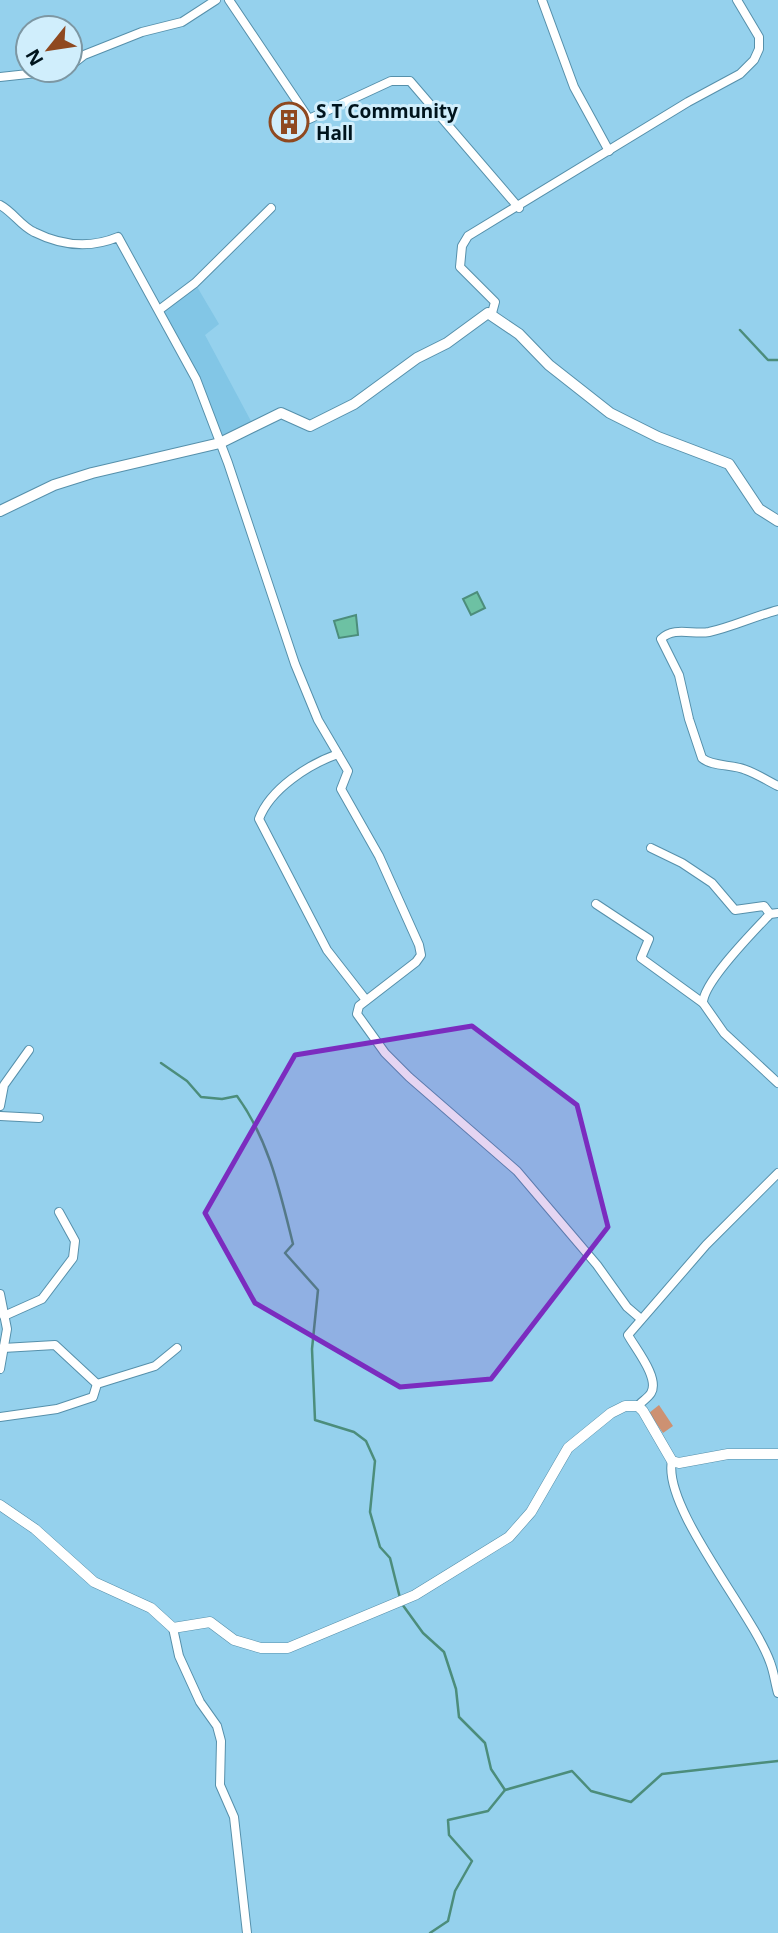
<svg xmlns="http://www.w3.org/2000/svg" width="778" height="1933" font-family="'Noto Sans',sans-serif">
	<rect width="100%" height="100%" fill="#95d1ed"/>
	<path fill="#82c6e6" d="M196,285L219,324L205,335L252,423L222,439L199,378L163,311Z"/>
	<path fill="#cd9172" d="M659,1405L673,1426L663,1433L649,1413Z"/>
	<g fill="#6dc1a3" stroke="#4c8d7b" stroke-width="2">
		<path d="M477,592L485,608L471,615L463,599Z"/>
		<path d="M356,615L358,635L339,638L334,621Z"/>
	</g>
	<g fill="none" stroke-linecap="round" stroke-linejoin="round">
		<g stroke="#4c8d7b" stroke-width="2.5">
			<path d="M740,330L768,360H778"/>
			<path d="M161,1063L187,1081L201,1097L222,1099L237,1096C269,1140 280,1192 293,1244L285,1253L318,1290L312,1349L315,1420L354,1432L366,1441L375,1461L370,1512L380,1547L390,1558L400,1598"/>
			<path d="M402,1604L423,1633L444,1652L456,1689L459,1717L485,1743L491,1769L505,1790"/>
			<path d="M430,1933L448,1921L455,1891L472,1861L449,1835L448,1820L488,1811L505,1790L572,1771L591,1791L631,1802L662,1774L778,1761"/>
		</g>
		<defs>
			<g id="minor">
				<path d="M229,0L309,119L391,81H410L519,208"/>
				<path d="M542,0L574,87L609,151"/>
				<path d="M70,66L84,55L142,32L182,22L216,0"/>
				<path d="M0,77L65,70"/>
				<path d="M0,205C13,212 21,226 34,232C62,246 89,249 118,237L196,379L228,463L295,664L318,720L348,771L341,789L379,856L419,945L421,955L416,962L359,1006L357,1014L385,1053L409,1077L517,1171L597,1265L627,1307L641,1319"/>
				<path d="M159,310L195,283L271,208"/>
				<path d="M492,313L495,302L460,267L462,246L468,236L688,102L740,74L754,60L759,49V37L737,0"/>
				<path d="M778,610C755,616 732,627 709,632C693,635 674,626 661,639L679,675L689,719L702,758C712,767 733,764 746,770C757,774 768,781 778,786"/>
				<path d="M338,754C309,764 270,789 259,819L327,950L366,1000"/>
				<path d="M651,848L682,863L712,883L735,910L764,906L770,914"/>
				<path d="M596,904L649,939L641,958L703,1003"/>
				<path d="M778,913L770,914C755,930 703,982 703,1003L724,1033L778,1083"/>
				<path d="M0,1106L4,1085L29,1050"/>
				<path d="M0,1116L39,1118"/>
				<path d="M0,1294L7,1329L0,1369"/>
				<path d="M4,1316L42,1299L73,1258L75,1241L59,1212"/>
				<path d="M3,1348L55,1345L97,1384"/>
				<path d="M638,1406C641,1402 648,1398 651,1393C660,1378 635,1348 628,1335L706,1245L778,1173"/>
				<path d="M0,1417L57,1409L93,1397L97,1384L155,1366L177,1348"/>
				<path d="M672,1461C662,1507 753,1614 770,1662C774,1672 775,1683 778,1693"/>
				<path d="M173,1628L179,1656L200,1702L217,1726L221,1741L220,1785L234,1817L247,1933"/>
			</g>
			<path id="tertiary" d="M0,1505L35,1529L94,1582L151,1608L173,1628L210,1622L234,1640L261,1648H288L415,1595L509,1537L531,1512L568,1448L611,1413L625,1406H638L643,1411L672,1461L679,1463L728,1454H778"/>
			<path id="secondary" d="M0,511L54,485L92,473L220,443L281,413L310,426L354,404L417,358L447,343L488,313L519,334L549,365L610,413L658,437L729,464L759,509L778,521"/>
		</defs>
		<use href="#minor" stroke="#5690ab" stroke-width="10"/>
		<use href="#tertiary" stroke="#5690ab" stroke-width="11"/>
		<use href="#secondary" stroke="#5690ab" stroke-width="12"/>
		<use href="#minor" stroke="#fff" stroke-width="8"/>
		<use href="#tertiary" stroke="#fff" stroke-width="10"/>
		<use href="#secondary" stroke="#fff" stroke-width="10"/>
	</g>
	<path fill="#7b2cbf" fill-opacity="0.2" stroke="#7b2cbf" stroke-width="5" stroke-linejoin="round" d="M472,1026L577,1105L608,1227L491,1379L400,1387L255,1303L205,1213L295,1055Z"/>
	<defs>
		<symbol id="building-ring" viewBox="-11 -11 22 22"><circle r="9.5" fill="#d0eefc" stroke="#8f4920" stroke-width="1.5"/><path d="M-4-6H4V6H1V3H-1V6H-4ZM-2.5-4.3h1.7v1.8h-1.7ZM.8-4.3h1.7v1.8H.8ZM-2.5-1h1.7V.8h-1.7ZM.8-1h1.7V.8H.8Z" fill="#8f4920"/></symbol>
	</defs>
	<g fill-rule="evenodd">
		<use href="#building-ring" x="267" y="100" width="44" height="44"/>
	</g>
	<g text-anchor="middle" stroke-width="6" stroke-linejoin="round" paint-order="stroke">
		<g font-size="19" font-weight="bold" fill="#00141d" stroke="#d0eefc" text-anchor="start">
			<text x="316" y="118">S T Community<tspan x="316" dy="22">Hall</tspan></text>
		</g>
	</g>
	<g transform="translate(49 49) rotate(240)"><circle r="33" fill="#d0eefc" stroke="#7d97a3" stroke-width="2"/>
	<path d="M0-5L12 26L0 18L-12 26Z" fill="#8f4920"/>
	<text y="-10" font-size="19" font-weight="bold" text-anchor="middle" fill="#00141d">N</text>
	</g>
</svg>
